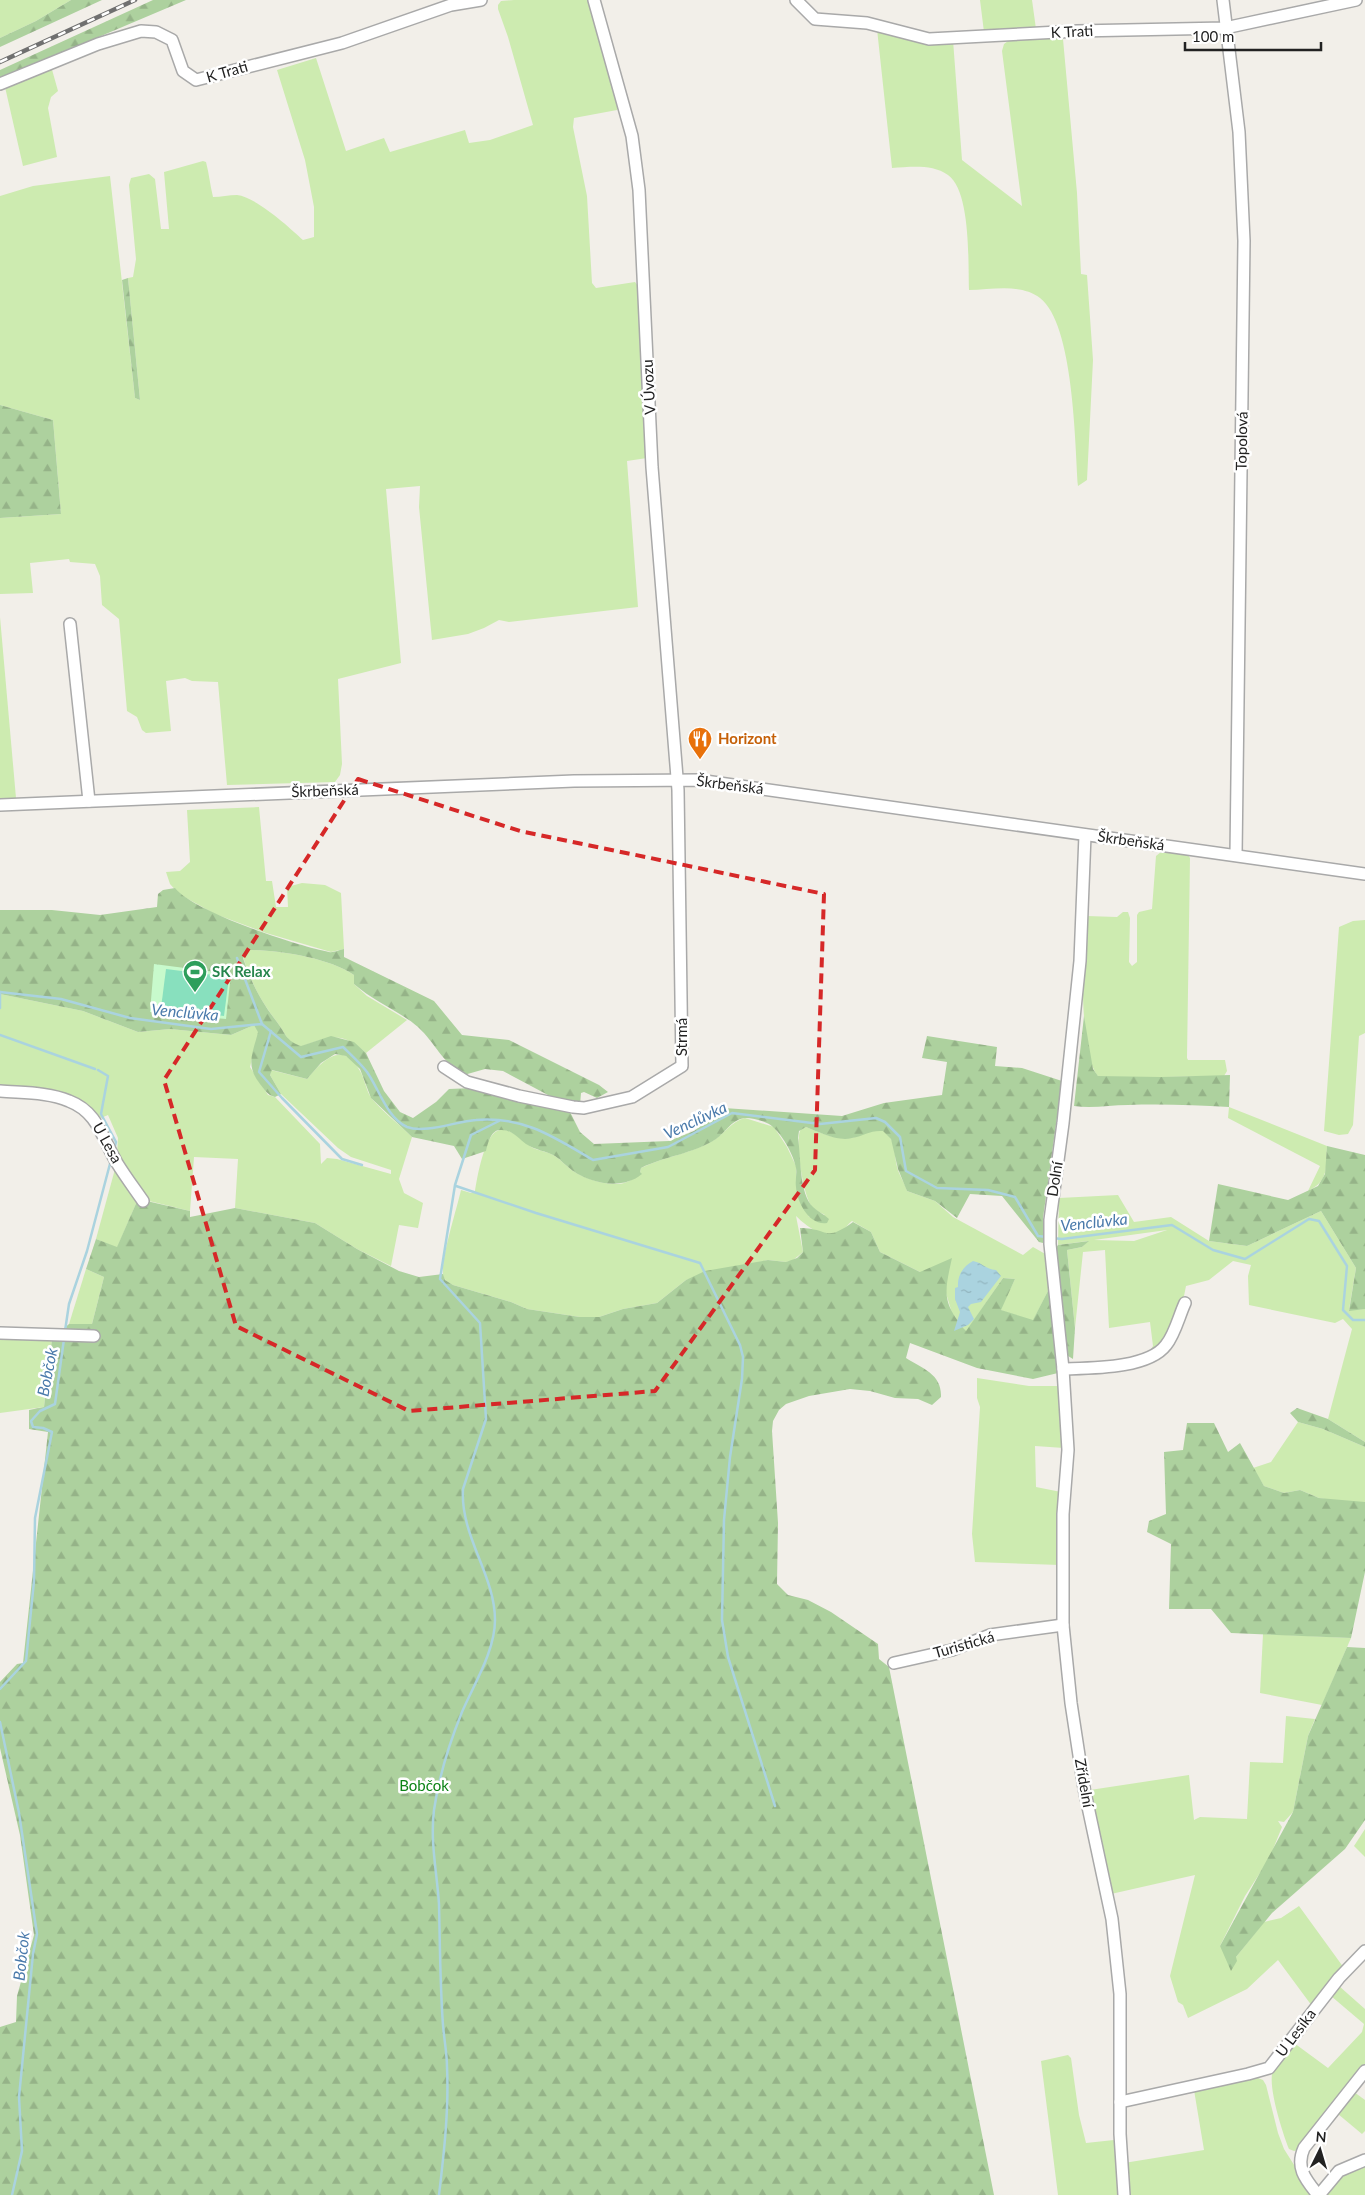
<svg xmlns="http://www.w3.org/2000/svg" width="1365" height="2195" font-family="Lato,sans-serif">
	<defs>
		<pattern id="forest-firs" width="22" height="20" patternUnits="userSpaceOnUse" patternTransform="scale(1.25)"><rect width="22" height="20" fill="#add19e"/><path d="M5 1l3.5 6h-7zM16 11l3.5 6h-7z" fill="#95b388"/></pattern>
		<pattern id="water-ripples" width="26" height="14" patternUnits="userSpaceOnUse" patternTransform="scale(1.25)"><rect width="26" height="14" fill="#aad3df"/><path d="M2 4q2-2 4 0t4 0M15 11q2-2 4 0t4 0" fill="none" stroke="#92b5bf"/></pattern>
	</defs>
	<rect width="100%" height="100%" fill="#f2efe9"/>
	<g fill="#cdebb0" fill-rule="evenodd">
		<path d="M0,0H71L36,21L0,38Z"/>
		<path d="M514,0H589L611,69L619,104L617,110L574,118L573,127L587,196L592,283L596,288L635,282L639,287L647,458L627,461L638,607L509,622L499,620L484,628L468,634L432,640L419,507L420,486L386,489L401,663L338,679L342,764L340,775L335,782L227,785L218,682L192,681L185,678L166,681L171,731L146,733L142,730L137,717L127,711L119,619L102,605L100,576L95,564L70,562L69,559L30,563L33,593L0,594V518L61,514L53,420L0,405V196L33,186L110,176L135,398L140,400L128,278L133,277L136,259L129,185L131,178L149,174L155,179L161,229H169L164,172L203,161L206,162C209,173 210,185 213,197C221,197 229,195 237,195C256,197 289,227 303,240L314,237V207L305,160L277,70L316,58L346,151L384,138L390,152L465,130L469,143L490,140L533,125L508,37L498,9V5L501,1Z"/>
		<path d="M980,0H1032L1036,29L984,32Z"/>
		<path d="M877,29L953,40L962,160L1022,206L1002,51L1004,44L1011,39L1058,36L1063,39L1077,193L1081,274L1087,275L1093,360L1087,480L1078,486C1075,444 1074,324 1040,298C1020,283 992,290 969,290C968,263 971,191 948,175C932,164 911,167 892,168Z"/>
		<path d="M51,66L58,91L51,97L48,108L57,157L23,166L5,87Z"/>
		<path d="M0,617L16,798H0Z"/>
		<path d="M259,807L266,881H272L276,907H288L287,887L302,883L325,885L341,893L344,949L331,952L266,933L215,914L179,894L170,884L166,872L180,871L190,862L187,810Z"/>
		<path d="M1161,852L1188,855L1190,858L1187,1058L1188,1060H1225L1227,1071L1224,1076L1106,1078L1098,1076C1079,1055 1081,946 1087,916L1117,917L1123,912H1128L1130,918L1129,962L1132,966L1137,962V915L1139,912L1152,909L1156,856Z"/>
		<path d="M1365,920V1033L1359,1036L1353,1125L1348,1134L1339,1135L1324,1131L1339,927L1353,921Z"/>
		<path d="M249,950C279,950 329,958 354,975V984L367,996L407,1020L366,1053C341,1030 329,1037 300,1047C286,1041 286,1034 277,1022C260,1000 252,984 243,957Z"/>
		<path d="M0,994L83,1011L138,1032L170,1029L231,1035L254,1025L259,1031L250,1067L268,1095L275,1097L320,1144L321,1164L327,1158L337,1159L391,1174V1170L351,1157L338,1148L281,1094L270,1075L271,1070L307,1079C322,1061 343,1039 360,1071C365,1079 366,1091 372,1099C384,1113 399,1124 412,1137L399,1179L404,1193L423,1203L418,1228L399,1225L391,1266L357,1249L315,1223L235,1208L238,1159L194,1157L190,1211L149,1201L117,1154L118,1138L108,1115L101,1118L83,1102L0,1088Z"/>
		<path d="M1229,1107L1327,1146C1326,1167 1329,1181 1308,1191L1320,1166L1228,1118Z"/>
		<path d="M745,1118L774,1127L787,1147L796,1166V1176L809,1217L825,1215C821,1213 815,1210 812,1207C803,1196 794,1139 801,1129L806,1127C819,1132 835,1140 850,1138C861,1137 876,1123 887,1133C896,1142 894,1158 898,1170C900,1177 905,1183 907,1191L935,1201L953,1217L1023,1255L1033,1247L1047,1255L1050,1287L1033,1321L1000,1310L1015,1279L1003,1278L966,1332L952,1313L945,1290L920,1272L880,1252L871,1232L852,1221C848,1224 845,1229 841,1232C827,1243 805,1225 796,1216L803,1252L792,1261L786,1262L768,1260L686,1280L657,1303L623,1309L599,1317H580L527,1309L511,1302L453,1285C448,1282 443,1280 443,1274C441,1258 457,1208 461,1190L471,1193L475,1191C477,1178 484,1137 497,1131C510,1125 523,1142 533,1148C540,1151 549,1152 555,1156C561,1160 566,1166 573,1171C585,1179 610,1187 624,1183C630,1181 636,1177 641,1174L640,1172L641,1168C665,1156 692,1154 714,1140C725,1133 732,1121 745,1118Z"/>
		<path d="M115,1169L138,1199L117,1248L96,1239Z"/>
		<path d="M1118,1195L1134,1222L1171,1217L1209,1241L1247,1246L1321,1211L1356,1268L1349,1310L1365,1309V1442L1328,1419L1352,1329L1343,1319L1335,1323L1249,1305L1248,1276L1251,1265L1233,1261L1209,1280L1186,1286L1184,1296L1163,1342L1149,1353L1153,1346L1150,1322L1109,1328L1105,1250L1083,1252L1075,1328L1067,1250L1082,1247L1088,1241L1058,1245L1059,1198ZM1167,1230L1134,1241L1094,1240Z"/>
		<path d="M86,1269L104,1277L92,1324H69Z"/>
		<path d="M0,1337L52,1339L44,1407L0,1413Z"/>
		<path d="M977,1378L1029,1386H1058L1062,1393L1064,1448L1035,1446L1036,1487L1061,1492L1060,1565L975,1562L972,1534L980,1407L977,1398Z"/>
		<path d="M1298,1422L1323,1429L1365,1447V1506L1319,1498L1300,1490L1284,1493L1264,1486L1253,1468L1271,1462Z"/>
		<path d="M1263,1634L1351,1638L1322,1705L1260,1693Z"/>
		<path d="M1286,1716L1315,1719L1308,1736L1293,1812L1284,1822L1278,1821L1282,1827L1269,1859L1245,1896L1220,1946L1236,1957L1264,1922L1281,1918L1299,1906L1344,1968L1312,2006L1278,1960L1247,1989L1188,2018L1183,2005L1178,2002L1170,1976L1195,1875L1111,1894L1090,1790L1189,1775L1194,1820L1200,1817L1247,1819L1250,1762L1283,1763Z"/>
		<path d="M1365,1829V1857L1354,1846Z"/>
		<path d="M1339,1986L1365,2009V2064L1298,2150L1294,2151L1289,2149C1283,2134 1267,2085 1273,2071C1277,2061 1288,2052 1294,2043L1328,2068L1362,2032L1364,2024L1331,1996Z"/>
		<path d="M1068,2055L1071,2058L1079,2115L1086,2143L1114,2140L1117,2144L1122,2195H1058L1041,2061Z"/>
		<path d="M1258,2078L1263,2080L1266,2085L1278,2133L1284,2149L1313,2195H1129L1124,2163L1204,2150L1194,2090Z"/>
		<path d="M1354,2092L1365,2100V2131L1362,2134L1338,2114Z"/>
		<path d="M1365,2165V2195H1326C1338,2180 1346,2171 1365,2165Z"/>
	</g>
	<g fill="url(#forest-firs)">
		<path d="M71,0H102L0,47V38L36,21Z"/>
		<path d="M153,0H186L94,39V43L0,81V70Z"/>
		<path d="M128,278L140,400L135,398L122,280Z"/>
		<path d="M0,405L53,420L61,514L0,518Z"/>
		<path d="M175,888C194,912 297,946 329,952C333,953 339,950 344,949V957L434,1001L462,1035L509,1040L599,1085L608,1092L597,1098L584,1092L581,1093L580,1105L563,1103L503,1071L485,1069L464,1075C441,1061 436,1044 418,1027C401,1012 373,1001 354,984V975C329,958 279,950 249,950L243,958C252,984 260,1000 277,1022C286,1034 286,1041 301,1046L331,1036L354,1042L366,1053L384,1091L400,1112L413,1118L436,1102L449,1089L473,1088L570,1112L580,1132L594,1144L669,1141L694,1131L724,1108L842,1116L884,1103L942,1095L947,1062L922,1058L927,1036L997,1047L995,1066L1022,1068L1062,1081L1043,1218L1048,1232L1047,1244L1039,1242L1002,1196L970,1194L957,1218L935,1201L907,1191L898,1169L891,1139L883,1131C870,1130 864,1136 852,1138C838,1142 819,1132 806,1127L799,1131L798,1138C801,1156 799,1194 813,1207C818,1212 824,1214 829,1219L827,1223C809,1226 797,1202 796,1187C795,1181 797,1174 796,1168C794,1156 783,1136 774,1128C769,1122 754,1118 746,1118C733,1118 725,1133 716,1139C693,1154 665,1156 641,1168L640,1172L642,1174C623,1190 592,1184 573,1171C566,1166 561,1160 555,1156C546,1151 535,1150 526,1144C518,1138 511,1129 500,1130C491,1130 488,1143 486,1151L462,1159L454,1146L412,1137L371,1098L360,1069L346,1056L335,1054L321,1063L307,1079L272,1070L270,1075L281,1094L275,1097C267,1095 265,1090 260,1084C245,1065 253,1053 258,1032L254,1025L231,1035L170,1029L138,1032L83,1011L0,994V910H52L100,915L157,907L158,894L163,890Z"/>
		<path d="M1084,1016L1093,1069L1098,1076L1161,1077L1230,1075L1229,1107C1195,1105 1162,1104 1128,1105C1110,1105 1092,1109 1074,1106Z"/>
		<path d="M1327,1146L1365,1155V1309L1349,1311L1356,1268L1321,1211L1247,1246L1209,1241L1218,1184L1288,1200L1318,1186L1325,1174Z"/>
		<path d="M138,1199L190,1211V1217L235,1208L315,1223L357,1249L399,1271L419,1277L443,1274L445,1280L453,1285L511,1302L527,1309L580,1317H599L623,1309L657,1303L686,1280L705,1271L768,1260L786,1262L797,1258L803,1252L800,1228C829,1228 824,1243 853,1222L871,1232L880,1252L920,1272L952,1258C944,1294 942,1302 966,1331L1003,1278L1015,1279L1001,1310L1033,1320L1050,1287L1056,1248L1058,1245L1089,1241L1082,1247L1067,1250L1075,1328L1073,1359L1060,1351L1058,1373L1033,1379L977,1368L910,1343L906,1358C923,1369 942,1374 941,1397L932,1405L918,1399L895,1398L870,1391L850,1389L809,1396L786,1404L779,1410L773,1421L772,1431L778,1523L777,1584L788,1595L808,1600L831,1612L878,1644L879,1659L889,1667L994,2195H0V2027L16,2022L17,1996L34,1935L20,1835L0,1748V1682L17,1664L23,1663L48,1432L29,1429V1410L44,1407L52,1339L69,1324H92L104,1277L86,1269L96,1239L117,1247Z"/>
		<path d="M1297,1408L1328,1419L1365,1442V1447L1323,1429L1298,1422L1290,1413Z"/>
		<path d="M1187,1423H1214L1228,1452L1240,1443L1264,1486L1284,1493L1300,1490L1319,1498L1365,1502V1572L1351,1638L1231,1633L1211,1609H1169L1171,1544L1147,1532L1149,1521L1166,1514L1164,1452L1183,1450Z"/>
		<path d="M1347,1647L1365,1648V1820L1345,1849L1272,1913L1236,1957L1237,1961L1231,1971L1220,1946L1293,1812L1308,1736Z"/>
	</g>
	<path fill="#c8facc" d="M154,964L231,974L226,1019L150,1012Z"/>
	<path fill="#88e0be" d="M166,969L229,977L224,1016L161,1008Z"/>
	<path fill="url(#water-ripples)" d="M973,1261C983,1263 985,1269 996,1270L1001,1276L981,1302L971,1304L968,1307L974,1319L968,1325L954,1331L960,1312L955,1299V1288L958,1287C957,1276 963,1266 973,1261Z"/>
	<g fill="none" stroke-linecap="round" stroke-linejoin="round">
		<g stroke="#aad3df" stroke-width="2.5">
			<path d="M237,958L262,1024"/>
			<path d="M0,992L61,999L130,1018L211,1029L262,1024L301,1057L343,1047C351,1055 360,1063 367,1072C379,1089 387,1118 407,1127C425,1134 457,1121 476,1120C524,1116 554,1137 593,1160L668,1147L732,1113L820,1124L876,1118L885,1122L900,1137L906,1171L937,1188L988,1190L1015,1197L1038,1236L1047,1237"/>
			<path d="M0,1008V992"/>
			<path d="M271,1031L259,1072L282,1098L342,1159L362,1165"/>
			<path d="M0,1035L95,1069"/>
			<path d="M98,1070L108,1076L101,1114L116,1142L114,1150"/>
			<path d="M456,1186L536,1213L700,1263L740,1345L743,1357L742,1379L730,1457L724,1520L722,1620L728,1657L775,1806"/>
			<path d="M1052,1238L1062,1239L1172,1225L1213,1250L1245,1259L1309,1219L1319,1221L1347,1266L1343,1310L1353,1320H1365"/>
			<path d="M65,1331L69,1304L87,1251L111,1160"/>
			<path d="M0,1689L26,1661L34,1581L35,1518L52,1432L43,1428L33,1427L31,1421L40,1411L55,1404L64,1339"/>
			<path d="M0,1722L19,1813L37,1934L33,1954L19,2097L22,2151L12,2195"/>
			<path d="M439,2195C444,2153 449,2109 447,2067C447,2053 444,2039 443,2025C440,1985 440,1945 439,1904C437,1873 430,1842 434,1810C439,1776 449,1744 462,1712C474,1684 495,1651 495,1620C495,1575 460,1536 463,1489L486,1419L480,1323L440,1279L455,1185L471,1135L499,1121"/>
		</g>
		<defs>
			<g id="street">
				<path d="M796,0L815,19L867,23L929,39L1077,31L1225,28L1356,0"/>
				<path d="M1223,0L1239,132L1244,241L1236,855"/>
				<path d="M0,84L98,44L141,31L156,32L172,40L183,71L196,80L342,43L451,5L481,0"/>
				<path d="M70,624L89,801"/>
				<path d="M0,805L574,781L698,780L1365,874"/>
				<path d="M1085,835L1080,961L1063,1123L1050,1220V1244L1063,1369C1090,1368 1148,1369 1166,1345C1175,1334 1179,1316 1185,1303"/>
				<path d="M444,1067L467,1082L519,1096L573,1107L584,1108L632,1097L682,1066L678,790L652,467L639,190L632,136L594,0"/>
				<path d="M0,1091C22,1093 48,1092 69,1101C98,1112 102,1138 117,1163C125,1176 134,1188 143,1201"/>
				<path d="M0,1333L94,1336"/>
				<path d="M1063,1369L1068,1450L1063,1514V1625L1071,1703L1084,1788L1112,1919L1120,1994V2134L1124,2195"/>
				<path d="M894,1663L952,1650L990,1635L1063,1625"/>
				<path d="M1120,2102L1248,2074L1269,2068L1339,1978L1365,1951"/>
				<path d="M1318,2195C1306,2180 1295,2168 1304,2148L1365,2071"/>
				<path d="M1319,2195L1339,2171L1365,2160"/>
			</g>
		</defs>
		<use href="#street" stroke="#a9a9a9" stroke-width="14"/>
		<use href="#street" stroke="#fff" stroke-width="11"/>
		<defs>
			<path id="rail" d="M0,62L135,0"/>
		</defs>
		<use href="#rail" stroke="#707070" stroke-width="4.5"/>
		<use href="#rail" stroke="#fff" stroke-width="2.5" stroke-dasharray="8" stroke-linecap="butt"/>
	</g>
	<path fill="none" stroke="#d62828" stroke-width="4" stroke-dasharray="10 6" stroke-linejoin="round" d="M358,779L520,831L824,894L815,1170L655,1391L409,1411L236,1326L164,1080Z"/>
	<defs>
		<symbol id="restaurant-pin" viewBox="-11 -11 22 30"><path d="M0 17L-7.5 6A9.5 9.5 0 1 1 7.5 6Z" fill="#e8710a" stroke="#fff"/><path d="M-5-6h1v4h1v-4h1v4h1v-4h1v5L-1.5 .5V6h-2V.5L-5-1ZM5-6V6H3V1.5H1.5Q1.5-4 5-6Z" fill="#fff"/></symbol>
		<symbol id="stadium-pin" viewBox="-11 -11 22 30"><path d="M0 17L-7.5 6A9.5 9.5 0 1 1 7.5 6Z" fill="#2e9e5b" stroke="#fff"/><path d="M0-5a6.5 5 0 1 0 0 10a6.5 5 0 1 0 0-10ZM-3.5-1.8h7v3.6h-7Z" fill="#fff"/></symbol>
	</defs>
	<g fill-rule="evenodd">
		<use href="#restaurant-pin" x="686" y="725" width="28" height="38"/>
		<use href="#stadium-pin" x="181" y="958" width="28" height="38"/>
	</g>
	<g text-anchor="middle" stroke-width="5" stroke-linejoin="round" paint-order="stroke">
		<g font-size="15" fill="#222" stroke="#fff">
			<text transform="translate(1072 32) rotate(-3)" y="5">K Trati</text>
			<text transform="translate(227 72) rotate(-16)" y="5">K Trati</text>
			<text transform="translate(649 387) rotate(-93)" y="5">V Úvozu</text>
			<text transform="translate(1242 441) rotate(-89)" y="5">Topolová</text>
			<text transform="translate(730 785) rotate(7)" y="5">Škrbeňská</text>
			<text transform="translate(325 791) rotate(-2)" y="5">Škrbeňská</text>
			<text transform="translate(1131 841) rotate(8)" y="5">Škrbeňská</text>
			<text transform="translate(682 1037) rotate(-90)" y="5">Strmá</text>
			<text transform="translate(107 1143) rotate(61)" y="5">U Lesa</text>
			<text transform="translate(1055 1179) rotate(-81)" y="5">Dolní</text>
			<text transform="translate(964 1645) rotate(-16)" y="5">Turistická</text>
			<text transform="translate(1084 1783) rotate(80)" y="5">Zřídelní</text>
			<text transform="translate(1296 2033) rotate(-53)" y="5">U Lesíka</text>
		</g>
		<g font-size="15" font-weight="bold" fill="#c56008" stroke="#fff" text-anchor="start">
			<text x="718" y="744">Horizont</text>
		</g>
		<g font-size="15" font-weight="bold" fill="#27864d" stroke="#fff" text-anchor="start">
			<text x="212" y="977">SK Relax</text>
		</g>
		<g font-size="15" fill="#0c8416" stroke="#fff">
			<text x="424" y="1791">Bobčok</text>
		</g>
		<g font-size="16" font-style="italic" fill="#4a7aab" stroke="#fff">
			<text transform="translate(185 1012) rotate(5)" y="6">Venclůvka</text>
			<text transform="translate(695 1120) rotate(-25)" y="6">Venclůvka</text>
			<text transform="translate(1094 1222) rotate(-6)" y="6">Venclůvka</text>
			<text transform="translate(47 1372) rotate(-79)" y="6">Bobčok</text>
			<text transform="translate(21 1956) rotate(-84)" y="6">Bobčok</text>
		</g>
	</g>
	<g transform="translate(1320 2150) rotate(5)" stroke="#ffffff" stroke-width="4" paint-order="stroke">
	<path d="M0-4L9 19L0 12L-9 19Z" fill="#222222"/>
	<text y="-8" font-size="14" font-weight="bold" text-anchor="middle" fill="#222222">N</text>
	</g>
	<path d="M1185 42v8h136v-8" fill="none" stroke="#222222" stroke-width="2.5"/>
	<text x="1192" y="42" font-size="15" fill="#222222" stroke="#ffffff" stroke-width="4" paint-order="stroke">100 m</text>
</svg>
